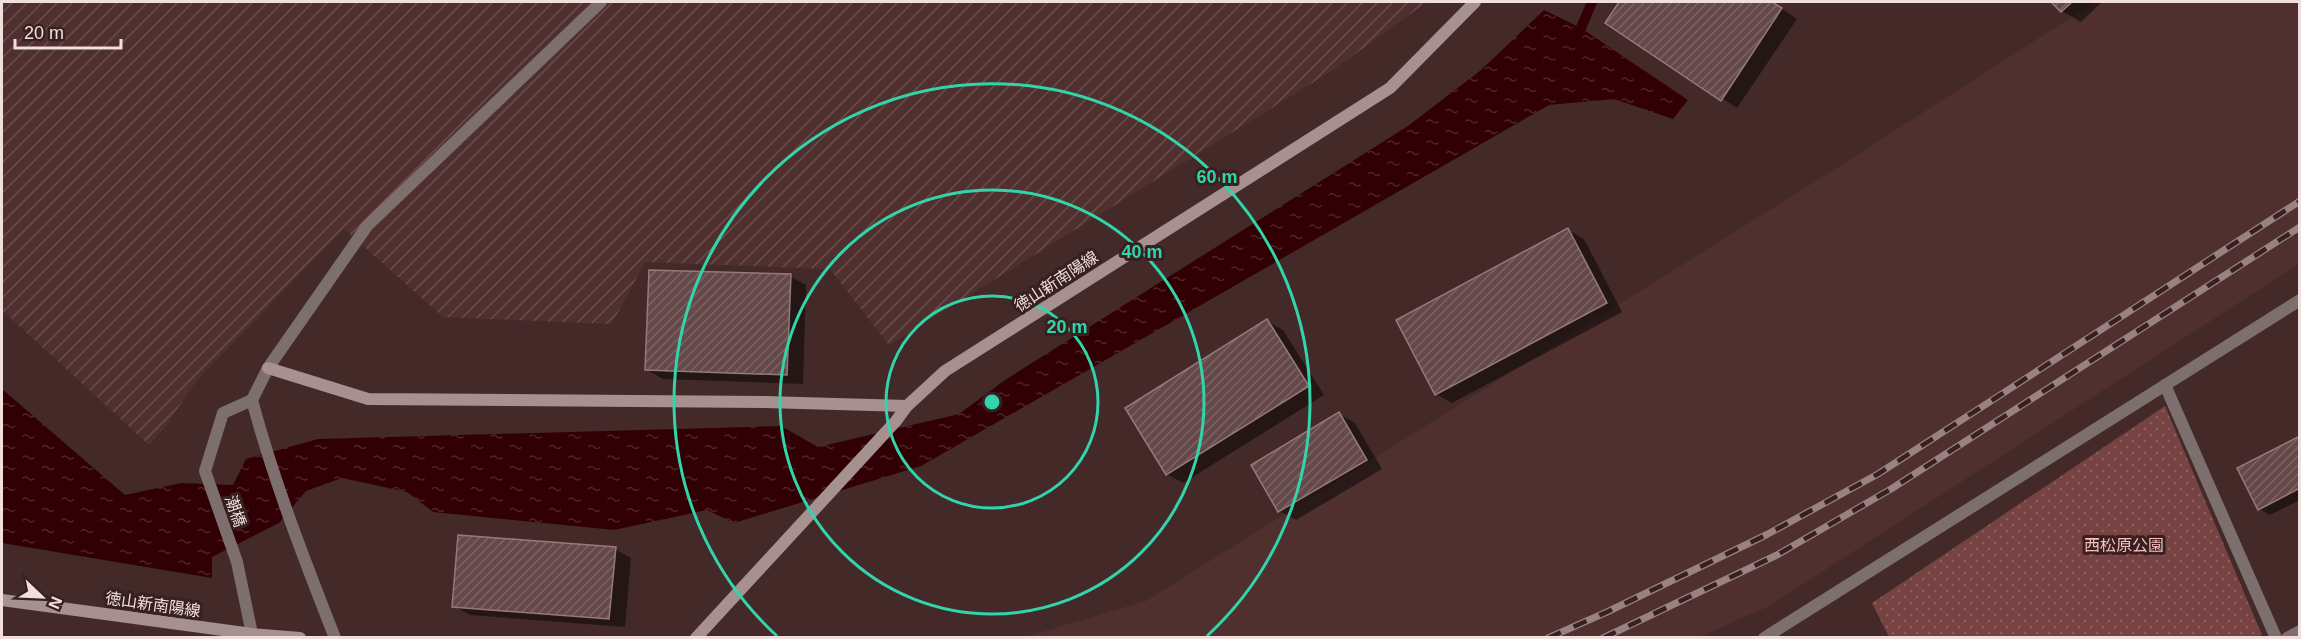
<svg xmlns="http://www.w3.org/2000/svg" width="2301" height="639" font-family="Helvetica,'Noto Sans JP',sans-serif">
	<defs>
		<pattern id="industrial-furrows" width="10" height="10" patternUnits="userSpaceOnUse" patternTransform="scale(1.5)"><rect width="10" height="10" fill="#502f2f"/><path d="M-1 1l2-2M0 10L10 0M9 11l2-2" fill="none" stroke="#6a4d4d"/></pattern>
		<pattern id="park-dots" width="8" height="8" patternUnits="userSpaceOnUse" patternTransform="scale(1.5)"><rect width="8" height="8" fill="#774242"/><path d="M2 2h.1M6 6h.1" fill="none" stroke="#8b5d5d" stroke-width="1.8" stroke-linecap="round"/></pattern>
		<pattern id="water-ripples" width="26" height="14" patternUnits="userSpaceOnUse" patternTransform="scale(1.5)"><rect width="26" height="14" fill="#310005"/><path d="M2 4q2-2 4 0t4 0M15 11q2-2 4 0t4 0" fill="none" stroke="#4f2529"/></pattern>
		<pattern id="building-hatch" width="6" height="6" patternUnits="userSpaceOnUse" patternTransform="scale(1.5)"><rect width="6" height="6" fill="#654949"/><path d="M-1 1l2-2M0 6l6-6M5 7l2-2" fill="none" stroke="#7b6363"/></pattern>
	</defs>
	<rect width="100%" height="100%" fill="#432a29"/>
	<path fill="#502f2f" d="M2095,2H2299V264L1769,606L1697,638L1025,637L1146,601L1835,169Z"/>
	<path fill="url(#industrial-furrows)" d="M2,2H1427L1333,70L889,345L830,269L645,262L612,324L443,317L344,229L197,380L166,426L149,445L2,310Z"/>
	<path fill="url(#park-dots)" d="M2165,406L2262,635L2257,638L1889,637L1872,603Z"/>
	<path fill="url(#water-ripples)" d="M1544,10L1581,28L1688,100L1673,119L1614,99L1549,105L921,466L734,523L707,510L614,530L433,512L407,492L342,478L306,491L279,523L212,557V578L2,543V389L125,495L181,483L233,485L246,459L318,439L781,426L818,447L959,414L1005,380L1408,126L1481,70Z"/>
	<g fill="#0007">
		<path d="M1621,2H1772L1797,19L1737,108L1607,23Z"/>
		<path d="M2053,2H2102L2081,22L2062,11Z"/>
		<path d="M1568,230L1584,239L1622,312L1452,403L1436,394Z"/>
		<path d="M790,276L806,285L803,384L663,379L647,370Z"/>
		<path d="M1267,321L1283,330L1324,395L1183,483L1167,474Z"/>
		<path d="M1339,414L1355,423L1382,469L1296,520L1280,511L1253,465Z"/>
		<path d="M2300,438V500L2270,515L2259,509Z"/>
		<path d="M615,549L631,558L625,627L470,615L454,606Z"/>
	</g>
	<g fill="none" stroke-linecap="round" stroke-linejoin="round">
		<path stroke="#310005" stroke-width="10" d="M1571,36L1581,28L1592,2"/>
	</g>
	<g fill="url(#building-hatch)" stroke="#987979" stroke-width="1.5">
		<path d="M1619,2H1772L1782,8L1721,101L1605,23Z"/>
		<path d="M2051,2H2072L2061,12Z"/>
		<path d="M1568,228L1607,303L1435,395L1396,320Z"/>
		<path d="M649,270L791,274L787,375L645,370Z"/>
		<path d="M1267,319L1309,386L1166,475L1125,408Z"/>
		<path d="M1339,412L1367,460L1278,512L1251,465Z"/>
		<path d="M2300,436V488L2258,510L2237,468Z"/>
		<path d="M458,535L616,547L609,619L452,607Z"/>
	</g>
	<g fill="none" stroke-linecap="round" stroke-linejoin="round">
		<path stroke="#7d6f6e" stroke-width="12" d="M268,368L367,226L601,2"/>
		<g stroke="#7d6f6e" stroke-width="12">
			<path d="M268,368L252,400C274,482 304,559 335,638"/>
			<path d="M2165,385L2276,638"/>
			<path d="M252,634L237,562L205,471L223,413L252,400"/>
			<path d="M1764,638L2300,300"/>
			<path d="M2287,638L2300,631"/>
		</g>
		<g stroke="#a79190" stroke-width="12">
			<path d="M268,368L368,399L765,402L907,406"/>
			<path d="M2,600L252,634L300,638"/>
			<path d="M696,638L896,421L907,406L945,371L1390,88L1475,2"/>
		</g>
		<defs>
			<g id="rail">
				<path d="M1548,638L1607,612L1766,535L1878,474L2300,201"/>
				<path d="M1603,638L1777,555L1891,489L2300,227"/>
			</g>
		</defs>
		<use href="#rail" stroke="#988382" stroke-width="7"/>
		<use href="#rail" stroke="#382020" stroke-width="4.5" stroke-dasharray="14" stroke-linecap="butt"/>
	</g>
	<g fill="none" stroke="#32d4a9" stroke-width="3">
		<circle cx="992" cy="402" r="106"/>
		<circle cx="992" cy="402" r="212"/>
		<path d="M777 636A318 318 0 1 1 1207 636"/>
	</g>
	<g text-anchor="middle" stroke-width="6" stroke-linejoin="round" paint-order="stroke">
		<g font-size="16" fill="#f0dfde" stroke="#382020">
			<text transform="translate(1056 281) rotate(-33)" y="6">徳山新南陽線</text>
			<text transform="translate(236 511) rotate(71)" y="6">潮橋</text>
			<text transform="translate(153 604) rotate(8)" y="6">徳山新南陽線</text>
		</g>
		<g font-size="16" fill="#f9bfbe" stroke="#382020">
			<text x="2124" y="551">西松原公園</text>
		</g>
	</g>
	<circle cx="992" cy="402" r="9" fill="#32d4a9" stroke="#382020" stroke-width="3"/>
	<g font-size="18" text-anchor="middle" font-weight="bold" fill="#32d4a9" stroke="#382020" stroke-width="6" stroke-linejoin="round" paint-order="stroke">
		<text x="1217" y="183">60 m</text>
		<text x="1142" y="258">40 m</text>
		<text x="1067" y="333">20 m</text>
	</g>
	<rect width="2301" height="639" fill="none" stroke="#f0dfde" stroke-width="6"/>
	<g transform="translate(42 597) rotate(113)" stroke="#382020" stroke-width="4.5" paint-order="stroke">
	<path d="M0-4.5L10 22L0 15L-10 22Z" fill="#f0dfde"/>
	<text y="-9" font-size="16" font-weight="bold" text-anchor="middle" fill="#f0dfde">N</text>
	</g>
	<path d="M15 39v9h106v-9" fill="none" stroke="#f0dfde" stroke-width="3"/>
	<text x="24" y="39" font-size="18" fill="#f0dfde" stroke="#382020" stroke-width="4.5" paint-order="stroke">20 m</text>
</svg>
